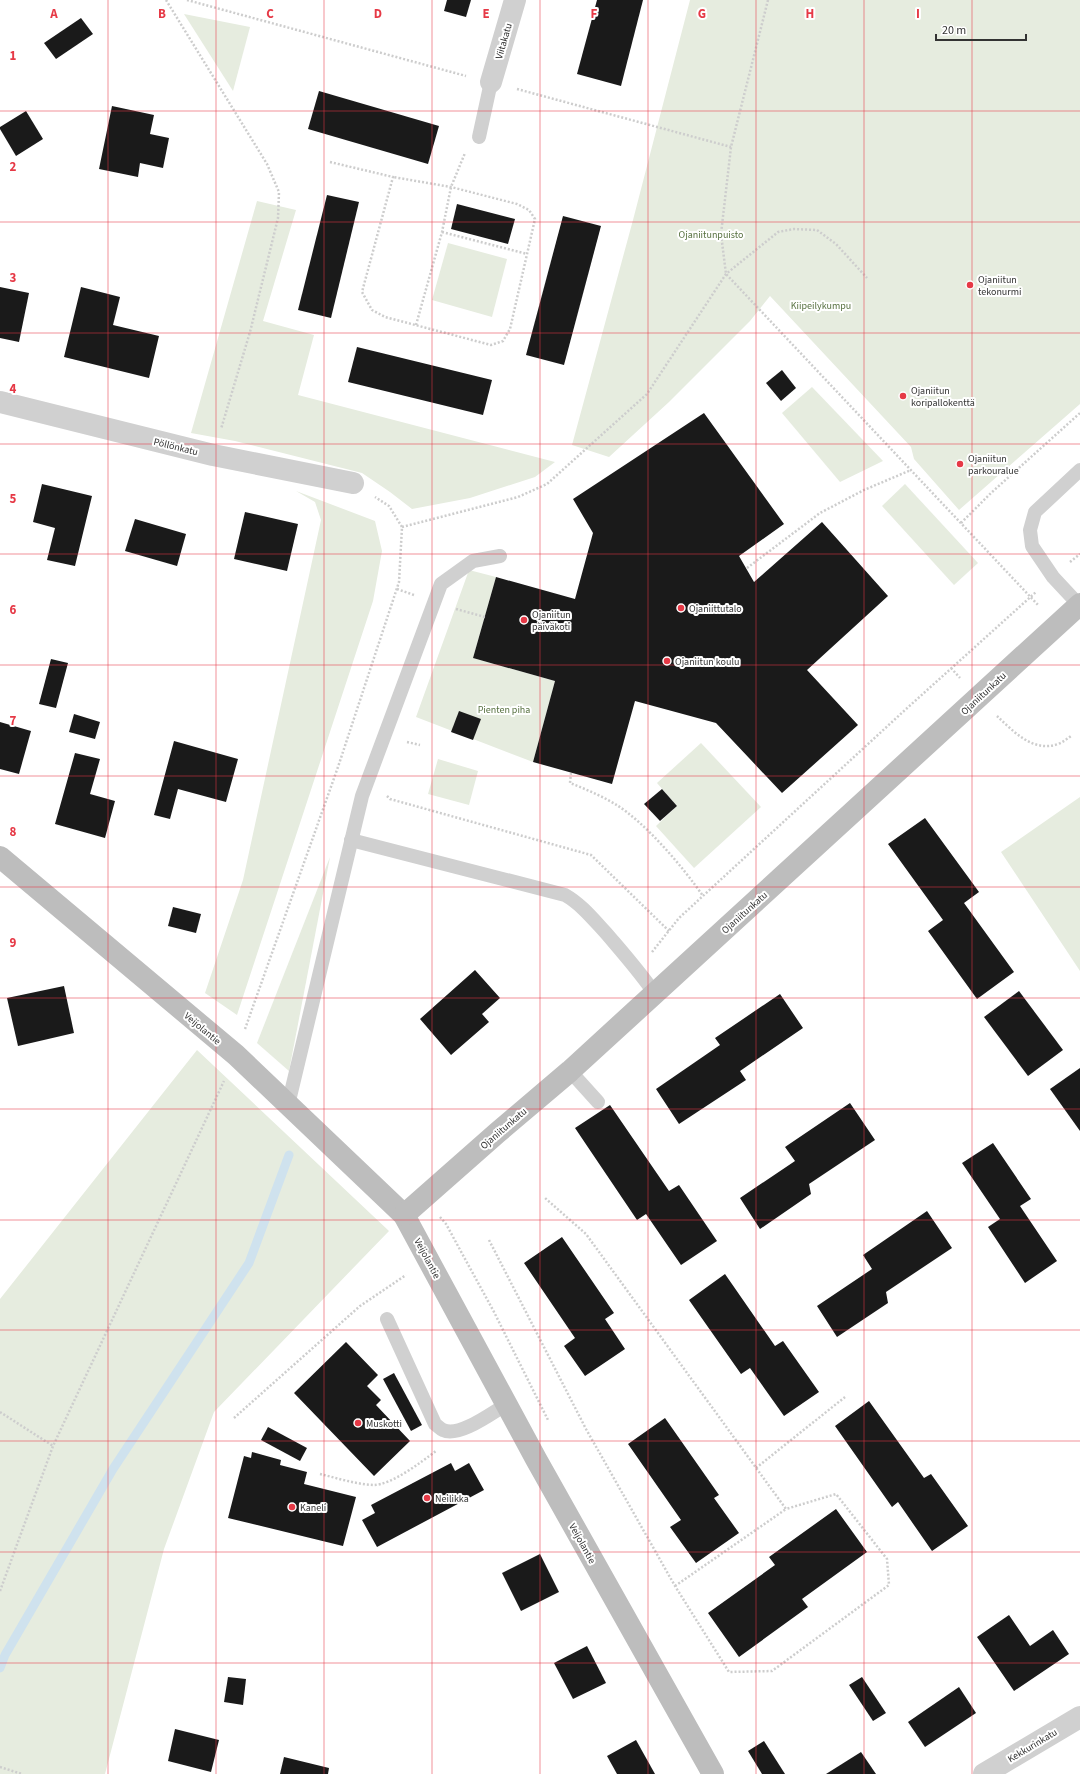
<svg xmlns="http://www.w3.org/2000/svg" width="1080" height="1774" font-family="'Source Sans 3',sans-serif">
	<rect width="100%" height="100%" fill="#fff"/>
	<g fill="#e6ecdf">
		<path d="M690,0H1080V404L959,510L914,459L911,447L770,296L750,321L669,402L609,457L572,445L633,220Z"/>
		<path d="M184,14L250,27L233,91Z"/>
		<path d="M257,201L296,210L263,321L314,335L298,395L555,462L535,477L470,498L412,509L390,492L362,473L235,441L191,433Z"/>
		<path d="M448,243L507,259L492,317L432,300Z"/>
		<path d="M812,387L883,461L840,482L782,413Z"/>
		<path d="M905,484L978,563L954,585L882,506Z"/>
		<path d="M296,491L375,521L382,551L373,601L237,1015L205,993L243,880L321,520L315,502Z"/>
		<path d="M469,570L496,577L473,658L555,681L533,762L416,717Z"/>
		<path d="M701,743L761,807L694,868L656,826L677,806L657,783Z"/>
		<path d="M438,759L478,771L469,805L428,794Z"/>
		<path d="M1080,797V971L1001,852Z"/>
		<path d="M330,857L289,1071L257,1043Z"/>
		<path d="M197,1050L389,1231L214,1412L164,1549L105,1774H0V1299Z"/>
	</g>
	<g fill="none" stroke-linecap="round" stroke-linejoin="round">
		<path stroke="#cfe2ee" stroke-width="9" d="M0,1668L5,1655L113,1469L249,1263L289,1155"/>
	</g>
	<g fill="#1a1a1a">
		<path d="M447,0H471L466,17L444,11Z"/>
		<path d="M597,0H643L621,86L577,74Z"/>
		<path d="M81,18L93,34L56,59L44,43Z"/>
		<path d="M319,91L439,126L428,164L308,129Z"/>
		<path d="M112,106L154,115L150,134L169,138L163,168L140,163L138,177L99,169Z"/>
		<path d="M26,111L43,139L16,156L0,129V127Z"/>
		<path d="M327,195L359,202L331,318L298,310Z"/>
		<path d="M457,204L515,219L508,244L451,229Z"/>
		<path d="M563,216L601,226L564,365L526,355Z"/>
		<path d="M0,287L29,293L19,342L0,338Z"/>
		<path d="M81,287L120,297L113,325L159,336L149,378L64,357Z"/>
		<path d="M357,347L492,380L483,415L348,382Z"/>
		<path d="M782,370L796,388L781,401L766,383Z"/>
		<path d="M704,413L784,524L739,556L754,582L822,522L888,596L807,670L858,725L782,793L716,723L635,701L612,784L533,762L555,681L473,658L496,577L575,599L593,533L573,499Z"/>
		<path d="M42,484L92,496L75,566L47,560L55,528L33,522Z"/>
		<path d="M245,512L298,524L287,571L234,559Z"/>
		<path d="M135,519L186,534L177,566L125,551Z"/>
		<path d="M51,659L68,663L56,708L39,704Z"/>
		<path d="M459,711L481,719L473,740L451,732Z"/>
		<path d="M74,714L100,722L95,739L69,732Z"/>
		<path d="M0,722L31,731L19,774L0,769Z"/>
		<path d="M174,741L238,759L226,802L178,789L170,819L154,815Z"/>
		<path d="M75,753L100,759L90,794L115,801L105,838L55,824Z"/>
		<path d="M662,789L677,806L660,821L644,804Z"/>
		<path d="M925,818L979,892L964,903L1014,972L977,999L928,931L943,920L888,844Z"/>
		<path d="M173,907L201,914L196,933L168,926Z"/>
		<path d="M475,970L500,998L482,1014L489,1022L451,1055L420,1019Z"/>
		<path d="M64,986L74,1033L18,1046L7,998Z"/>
		<path d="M1019,991L1063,1050L1028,1076L984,1017Z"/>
		<path d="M780,994L803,1028L740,1071L746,1080L679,1124L656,1089L720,1045L715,1038Z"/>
		<path d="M1080,1068V1131L1050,1089Z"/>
		<path d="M850,1103L875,1140L809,1184L811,1194L760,1229L740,1198L795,1161L785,1147Z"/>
		<path d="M610,1105L669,1191L679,1185L717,1241L681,1265L646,1214L637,1220L575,1128Z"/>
		<path d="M993,1143L1031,1199L1020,1206L1057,1261L1025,1283L988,1227L1000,1219L962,1163Z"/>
		<path d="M927,1211L952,1248L886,1292L888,1303L837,1337L817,1306L872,1269L863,1255Z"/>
		<path d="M562,1237L614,1313L605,1319L625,1349L585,1376L564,1346L575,1338L524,1263Z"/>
		<path d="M725,1274L775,1346L783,1341L819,1392L784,1416L750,1368L741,1374L689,1300Z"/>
		<path d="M346,1342L378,1375L367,1386L381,1400L376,1405L410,1441L374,1476L294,1393Z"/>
		<path d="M394,1373L422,1425L411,1431L383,1379Z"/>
		<path d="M869,1401L924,1478L931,1474L968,1526L932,1551L898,1502L892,1507L835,1426Z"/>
		<path d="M665,1418L719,1495L714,1498L739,1533L696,1563L670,1527L681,1520L628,1444Z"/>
		<path d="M268,1427L307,1448L300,1461L261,1440Z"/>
		<path d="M252,1452L281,1460L280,1465L307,1472L304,1484L356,1497L343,1546L228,1518L244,1456L251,1458Z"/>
		<path d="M451,1463L455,1471L469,1463L484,1490L377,1547L362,1520L375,1513L371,1505Z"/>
		<path d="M836,1509L867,1552L802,1599L808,1607L739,1657L708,1613L775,1565L769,1557Z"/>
		<path d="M540,1554L559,1592L521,1611L502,1573Z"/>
		<path d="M1009,1615L1030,1646L1053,1630L1069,1654L1014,1691L977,1637Z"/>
		<path d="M587,1646L606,1683L573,1699L554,1663Z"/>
		<path d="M228,1677L246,1679L243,1705L224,1702Z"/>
		<path d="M862,1677L886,1713L873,1721L849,1685Z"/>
		<path d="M959,1687L976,1713L925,1747L908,1722Z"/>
		<path d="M175,1729L219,1740L211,1772L168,1761Z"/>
		<path d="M636,1740L655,1774H617L607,1756Z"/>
		<path d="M764,1741L785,1774H762L748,1751Z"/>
		<path d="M861,1752L876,1774H826Z"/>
		<path d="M284,1757L329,1768L328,1774H280Z"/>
	</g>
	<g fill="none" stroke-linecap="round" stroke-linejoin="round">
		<g stroke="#cdcdcd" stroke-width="2.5" stroke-dasharray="2 2" stroke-linecap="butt">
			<path d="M166,0L267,164L279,192L278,218L250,332L221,429"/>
			<path d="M187,0L466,76"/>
			<path d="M768,0L731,147L721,234L726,274L1039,606"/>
			<path d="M517,89L731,147"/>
			<path d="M330,162L393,177L362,292L372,310L385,317L491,345L503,341L510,329L535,219L529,210L517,204L451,187L393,177"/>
			<path d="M442,232L527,254"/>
			<path d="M416,325L442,232L451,187L465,153"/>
			<path d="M961,523L991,493L1080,413"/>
			<path d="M402,527L518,497L547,484L647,394L726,274L778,232L794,229L817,230L836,244L867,278"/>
			<path d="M1070,562L1080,554"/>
			<path d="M747,568L820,513L864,490L911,470"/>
			<path d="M397,589L414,595"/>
			<path d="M456,609L485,617"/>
			<path d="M951,668L960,678"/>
			<path d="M997,716C1013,731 1033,753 1058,744C1063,742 1067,739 1071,736"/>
			<path d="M407,742L420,745"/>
			<path d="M571,773L570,783C585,789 600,795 615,804C645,822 683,867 703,896"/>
			<path d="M387,796L390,799L591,855L669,931"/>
			<path d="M652,952L679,918L905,710L1036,592"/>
			<path d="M245,1029L338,767L399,582L402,527L389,506L375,497"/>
			<path d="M440,1217L446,1224L494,1312L548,1420"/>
			<path d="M489,1240L586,1429L675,1586L729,1672L772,1671L889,1585L887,1559L836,1494L786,1509L586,1234L545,1198"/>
			<path d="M0,1412L53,1446"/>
			<path d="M234,1418L360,1306L406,1275"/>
			<path d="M756,1468L845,1397"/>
			<path d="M320,1474C337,1478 355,1484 373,1485C392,1485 421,1462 436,1451"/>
			<path d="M675,1586L786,1509"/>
			<path d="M0,1591L53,1446L224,1081"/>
			<path d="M0,1767L22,1774"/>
		</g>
		<g stroke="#d0d0d0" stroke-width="14">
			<path d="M479,137L491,82"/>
			<path d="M1080,470L1035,512L1030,530L1032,546L1053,577L1080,606"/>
			<path d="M351,840L565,895C581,904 593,919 606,933C623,953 640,972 655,994"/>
			<path d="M570,1071L598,1102"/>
			<path d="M288,1105L362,796L441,584L473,561L500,556"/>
			<path d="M387,1319L435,1424C438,1426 440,1429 443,1430C459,1438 493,1412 507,1404"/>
		</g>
		<g stroke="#d0d0d0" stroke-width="22">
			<path d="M491,82L515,0"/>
			<path d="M0,402L213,455L353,483"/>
			<path d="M984,1774L1080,1717"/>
		</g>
		<g stroke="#bdbdbd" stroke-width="22">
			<path d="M0,857L236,1055L404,1215L536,1459L713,1774"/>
			<path d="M404,1215L497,1133L570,1071L1080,604"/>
		</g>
	</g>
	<path fill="none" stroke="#e63946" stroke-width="1" stroke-opacity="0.55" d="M108,0V1774M216,0V1774M324,0V1774M432,0V1774M540,0V1774M648,0V1774M756,0V1774M864,0V1774M972,0V1774M0,111H1080M0,222H1080M0,333H1080M0,444H1080M0,554H1080M0,665H1080M0,776H1080M0,887H1080M0,998H1080M0,1109H1080M0,1220H1080M0,1330H1080M0,1441H1080M0,1552H1080M0,1663H1080"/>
	<g fill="#e63946" stroke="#fff" stroke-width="1.5">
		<circle cx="970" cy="285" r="4"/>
		<circle cx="903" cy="396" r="4"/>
		<circle cx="960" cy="464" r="4"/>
		<circle cx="681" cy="608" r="4"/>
		<circle cx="524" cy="620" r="4"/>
		<circle cx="667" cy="661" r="4"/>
		<circle cx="358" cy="1423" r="4"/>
		<circle cx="427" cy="1498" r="4"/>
		<circle cx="292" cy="1507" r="4"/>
	</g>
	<g text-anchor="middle" stroke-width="4" stroke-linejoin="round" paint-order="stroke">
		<g font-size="10" fill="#333" stroke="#fff">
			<text transform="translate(503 41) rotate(-74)" y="4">Viitakatu</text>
			<text transform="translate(176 446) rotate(14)" y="4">Pöllönkatu</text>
			<text transform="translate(983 693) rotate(-43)" y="4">Ojaniitunkatu</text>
			<text transform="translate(744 912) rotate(-42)" y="4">Ojaniitunkatu</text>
			<text transform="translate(203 1028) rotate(40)" y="4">Veijolantie</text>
			<text transform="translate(503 1128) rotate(-41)" y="4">Ojaniitunkatu</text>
			<text transform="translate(428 1258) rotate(62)" y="4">Veijolantie</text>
			<text transform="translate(583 1543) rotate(61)" y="4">Veijolantie</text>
			<text transform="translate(1032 1745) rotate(-31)" y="4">Kekkurinkatu</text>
		</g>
		<g font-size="10" fill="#56703f" stroke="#fff">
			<text x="711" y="238">Ojaniitunpuisto</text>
			<text x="821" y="309">Kiipeilykumpu</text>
			<text x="504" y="713">Pienten piha</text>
		</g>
		<g font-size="10" fill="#333" stroke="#fff" text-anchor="start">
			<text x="978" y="283">Ojaniitun<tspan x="978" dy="12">tekonurmi</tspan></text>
			<text x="911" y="394">Ojaniitun<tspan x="911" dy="12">koripallokenttä</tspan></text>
			<text x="968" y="462">Ojaniitun<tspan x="968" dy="12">parkouralue</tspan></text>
			<text x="689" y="612">Ojaniittutalo</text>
			<text x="532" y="618">Ojaniitun<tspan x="532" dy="12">päiväkoti</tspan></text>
			<text x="675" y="665">Ojaniitun koulu</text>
			<text x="366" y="1427">Muskotti</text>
			<text x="435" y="1502">Neilikka</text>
			<text x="300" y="1511">Kaneli</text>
		</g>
	</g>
	<g font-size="13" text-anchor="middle" font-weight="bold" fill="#e63946" stroke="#fff" stroke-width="4" stroke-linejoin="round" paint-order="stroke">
		<text x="54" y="18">A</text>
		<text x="162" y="18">B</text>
		<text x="270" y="18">C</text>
		<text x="378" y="18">D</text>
		<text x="486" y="18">E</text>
		<text x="594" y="18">F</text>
		<text x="702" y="18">G</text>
		<text x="810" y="18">H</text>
		<text x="918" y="18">I</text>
		<text x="13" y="60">1</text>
		<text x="13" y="171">2</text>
		<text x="13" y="282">3</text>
		<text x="13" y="393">4</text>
		<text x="13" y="503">5</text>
		<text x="13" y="614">6</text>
		<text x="13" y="725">7</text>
		<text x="13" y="836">8</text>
		<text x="13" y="947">9</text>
	</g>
	<path d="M936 34v6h90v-6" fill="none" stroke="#333333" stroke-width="2"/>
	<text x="942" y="34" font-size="12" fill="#333333" stroke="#ffffff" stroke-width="3" paint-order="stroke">20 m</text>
</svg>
